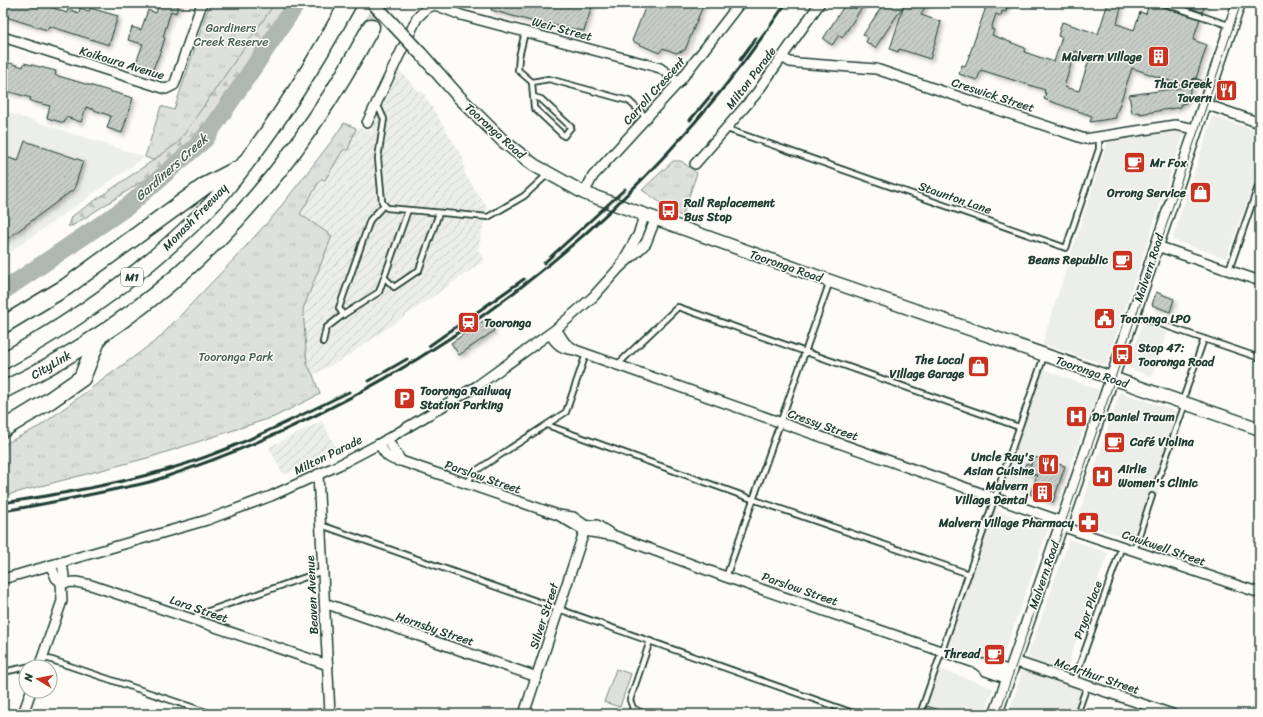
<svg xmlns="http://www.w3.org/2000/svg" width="1263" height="717" font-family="Sriracha,sans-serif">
	<defs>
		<pattern id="industrial-furrows" width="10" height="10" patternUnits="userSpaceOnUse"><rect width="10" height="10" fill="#eceee9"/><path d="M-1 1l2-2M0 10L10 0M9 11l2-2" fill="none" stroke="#cacdc8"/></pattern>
		<pattern id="grass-tufts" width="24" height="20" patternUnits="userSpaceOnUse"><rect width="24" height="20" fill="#dde0db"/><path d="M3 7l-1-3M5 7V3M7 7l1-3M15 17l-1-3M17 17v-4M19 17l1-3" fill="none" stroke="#bdc1bd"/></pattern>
		<pattern id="forest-firs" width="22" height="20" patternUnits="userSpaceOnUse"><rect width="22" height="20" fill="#dde0db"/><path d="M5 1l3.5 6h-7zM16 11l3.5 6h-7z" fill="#bdc1bd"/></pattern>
		<pattern id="building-hatch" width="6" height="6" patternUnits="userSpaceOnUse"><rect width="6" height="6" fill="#c6cdc7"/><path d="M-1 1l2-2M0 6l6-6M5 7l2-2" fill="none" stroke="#aab1ac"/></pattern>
		<filter id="shadow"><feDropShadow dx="2.5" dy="2.5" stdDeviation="2" flood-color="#0004"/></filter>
	</defs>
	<rect width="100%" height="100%" fill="#fdfcf7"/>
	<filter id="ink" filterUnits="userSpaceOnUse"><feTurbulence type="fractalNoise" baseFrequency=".025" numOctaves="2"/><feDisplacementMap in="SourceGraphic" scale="8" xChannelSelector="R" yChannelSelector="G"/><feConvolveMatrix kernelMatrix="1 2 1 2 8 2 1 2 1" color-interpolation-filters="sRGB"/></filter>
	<g filter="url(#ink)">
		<g fill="#eceee9">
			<path d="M3,111L145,157L3,257Z"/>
			<path d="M1213,116L1260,132V169L1226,258L1172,240Z"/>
			<path d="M1187,124L1106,365L1042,344L1108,140Z"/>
			<path d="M1142,323L1167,332L1152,377L1128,368Z"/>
			<path d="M1042,369L1099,390L1054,507L998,485Z"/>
			<path d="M1120,392L1184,414L1141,543L1077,521Z"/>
			<path d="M993,509L1048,529L1000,665L946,645Z"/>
			<path d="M1069,539L1108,553L1065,672L1027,658Z"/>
			<path d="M940,669L993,688L984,714H924Z"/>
			<path d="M1022,670L1086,689L1077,714H1009Z"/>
		</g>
		<g fill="url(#industrial-furrows)">
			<path d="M398,69L420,92L422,91L463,158L465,174L487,208L478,250L485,260L345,358L313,375L307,365L303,309L332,236L300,214L321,179L325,180L343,150L349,149L356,128L371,131Z"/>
			<path d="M322,421L337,450L283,475L269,447Z"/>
		</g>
		<g fill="url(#grass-tufts)" stroke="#7e8e88">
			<path d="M210,3H289C251,58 216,122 164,165L145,157L161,106L174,110Z"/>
			<path d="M344,123L356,128L348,150H343L325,180L321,179L300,214L332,236L303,309L307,364L313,375L320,394L274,417L151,457L3,496V445L40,426L158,339L236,257L275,214L331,142Z"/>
			<path d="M673,161H681L697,173L682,217L642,190Z"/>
		</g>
		<path fill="url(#forest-firs)" stroke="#7e8e88" d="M275,3H289L205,124L182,150L146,179L72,226H68L71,217L178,143Z"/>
		<path fill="#dde0db" stroke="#7e8e88" d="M616,669L631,674L620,707L604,702Z"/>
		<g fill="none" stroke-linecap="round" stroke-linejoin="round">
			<path stroke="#aeb8b1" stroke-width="18" d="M3,291L128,206L205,139L297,3"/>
		</g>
		<g fill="url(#building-hatch)" stroke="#1f3d34" fill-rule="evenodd" filter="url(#shadow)">
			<path d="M3,3H40L67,13L68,9L79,13L80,8L89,11L90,8L118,16L109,45L49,26L47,30L3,16Z"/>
			<path d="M159,3H179L176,13L171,11L163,37L165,38L161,50L152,71L135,65L143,44L128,40L132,27L141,30L148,10L156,13Z"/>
			<path d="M493,3H593L584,31L527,20L491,10Z"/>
			<path d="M647,3H704L685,50L676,53L663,48L659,53L632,41Z"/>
			<path d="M846,3H865L842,38L839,35L832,45L823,39Z"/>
			<path d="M884,3H927L921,15L941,22L930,59L899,49L898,52L890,49L904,5L875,48L866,42L868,38L863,35Z"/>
			<path d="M984,3H1008L1006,12L1002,11L1001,16L996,14L991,29L994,30L992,35L1025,48L1024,52L1054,62L1062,37L1058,36L1062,22L1098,34L1108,3H1122L1117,24L1134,30L1140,12L1146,14L1149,3H1159L1162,7L1200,19L1193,40L1207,45L1196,78L1192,80L1193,88H1191L1186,103L1181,104V107L1140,114V112L1132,113L1129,95L1187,87L1132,68L1116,115V118L1090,122L1092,116L1044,99L1046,93H1044L1045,90L981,70L977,80L959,74L962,65L965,66L968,59L985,10ZM1075,51L1090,57L1079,91L1064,87Z"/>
			<path d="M1175,3H1206L1202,12Z"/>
			<path d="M3,61L23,67L24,63L56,71L55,75L133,98L122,133L107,128L111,116L86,107L81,122L66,117L64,123L47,118L50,106L30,101L31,98L3,90Z"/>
			<path d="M25,141L83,161L74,189L3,242V156L18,161Z"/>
			<path d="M1156,292L1174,299L1170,312L1152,305Z"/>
			<path d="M486,319L494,331L459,355L451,343Z"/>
			<path d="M1034,457L1065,466L1053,502L1030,494L1037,475L1023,471L1026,463L1031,465Z"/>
			<path d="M927,706L947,713V714H924Z"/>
		</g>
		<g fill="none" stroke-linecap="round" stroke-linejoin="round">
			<path stroke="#d1d6d0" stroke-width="16" stroke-dasharray="16 8" stroke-linecap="butt" d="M371,27L383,3"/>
			<defs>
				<g id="service">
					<path d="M1163,3L1231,26"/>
					<path d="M525,32L519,57L518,70L532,82L549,79L629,101L647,118"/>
					<path d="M532,82L534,108L564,136L571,127L541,99L534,97"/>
					<path d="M1195,82L1210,87"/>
					<path d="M377,104L384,119L378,158L382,202L387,208L488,217L524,196L548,174"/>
					<path d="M727,129L1066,248L1099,149V136"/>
					<path d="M1254,199L1260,201"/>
					<path d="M384,205L370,220L339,308L343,315L379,292L408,210"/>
					<path d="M1229,270L1260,181"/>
					<path d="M385,278L394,287L419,270L439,213"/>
					<path d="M1134,315L1260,358"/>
					<path d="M323,342L326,328L343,315"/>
					<path d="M617,365L678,307L1019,427"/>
					<path d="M1182,402L1204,339"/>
					<path d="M547,425L752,499L969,574"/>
					<path d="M1158,480L1185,404"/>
					<path d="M467,484L474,472L566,412L586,354"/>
					<path d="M321,525L856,714"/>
					<path d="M1134,550L1152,496"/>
					<path d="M726,577L830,281"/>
					<path d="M197,615L323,571"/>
					<path d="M43,657L212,714"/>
					<path d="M3,672L41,664"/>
					<path d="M1074,681L1122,546"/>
					<path d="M634,711L630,700L650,641"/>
					<path d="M920,714L1044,356"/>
					<path d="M1077,714L1087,686"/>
				</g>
				<g id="minor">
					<path d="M3,37L166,89L174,85L176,80L202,3"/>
					<path d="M782,57L790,62L798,63L876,69L1085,139L1175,125L1196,129"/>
					<path d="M1205,104L1260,123"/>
					<path d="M367,123L417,18L427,8L435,5L461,15L650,65L660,68L679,82"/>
					<path d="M695,164L756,94L820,3"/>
					<path d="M584,193L593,176L679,82L740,3"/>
					<path d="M1157,246L1260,281"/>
					<path d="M622,263L638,235L644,216"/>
					<path d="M556,329L565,343L574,349"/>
					<path d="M550,334C557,345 562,349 575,350L1063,522"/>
					<path d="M387,439L401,461"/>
					<path d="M379,444C385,454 389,461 401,461L558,515L573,517L586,526L597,525L608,532"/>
					<path d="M318,474L330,714"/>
					<path d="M558,515L585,531L615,536L726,577L978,664H989L1011,671"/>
					<path d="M1061,526L1260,593"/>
					<path d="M51,566L56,578L61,582"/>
					<path d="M3,579L207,520L271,496L339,465L379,444L477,386L556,329L593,297L619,268L641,248L646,243L655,220"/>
					<path d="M61,583L76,582L91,585L328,665"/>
					<path d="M325,605H330L537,677"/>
					<path d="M1014,661L1172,714"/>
					<path d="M978,664L986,671L1008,679"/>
					<path d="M39,667L62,601L61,582L64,576L62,563"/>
					<path d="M634,711L640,714"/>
					<path d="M23,714L31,691"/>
					<path d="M524,714L586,526"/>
				</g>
				<g id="secondary">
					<path d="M421,54L459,97L503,141L534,165L584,193L830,281L1260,429"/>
					<path d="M996,714L1118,361L1239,3"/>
				</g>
				<g id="motorway">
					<path d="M3,325L66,287L205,186L236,170"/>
					<path d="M3,361C62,329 116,292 167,247C185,231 205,213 221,194C270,135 311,71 348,3"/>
					<path d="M3,390C170,310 285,189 371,27"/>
					<path d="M3,429L49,401L82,378L98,338"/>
				</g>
			</defs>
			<use href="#service" stroke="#1f3d34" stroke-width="8"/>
			<use href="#minor" stroke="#1f3d34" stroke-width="12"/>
			<use href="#secondary" stroke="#1f3d34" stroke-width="15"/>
			<use href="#motorway" stroke="#1f3d34" stroke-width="19"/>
			<use href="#service" stroke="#fdfcf7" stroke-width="4.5"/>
			<use href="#minor" stroke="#fdfcf7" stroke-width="9"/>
			<use href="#secondary" stroke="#fdfcf7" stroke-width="12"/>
			<use href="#motorway" stroke="#fdfcf7" stroke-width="16"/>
			<path stroke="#1f3d34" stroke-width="1" d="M999,714L1110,393L1241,3"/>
			<g stroke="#1f3d34" stroke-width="3">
				<path d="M740,60L756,38"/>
				<path d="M690,120L712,94"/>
				<path d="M544,263L625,189"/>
				<path d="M429,346L524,279"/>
				<path d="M369,381L407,359"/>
				<path d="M3,503C58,494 115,485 169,469C231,451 291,420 349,392"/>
				<path d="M3,511C41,505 79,497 117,489C131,486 146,484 159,479C418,394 634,228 786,3"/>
			</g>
			<defs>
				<path id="secondary-bridge" d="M373,3L421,54"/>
			</defs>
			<use href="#secondary-bridge" stroke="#1f3d34" stroke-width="15" stroke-linecap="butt"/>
			<use href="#secondary-bridge" stroke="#fdfcf7" stroke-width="12"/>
		</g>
	</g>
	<defs>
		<symbol id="building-square" viewBox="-11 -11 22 22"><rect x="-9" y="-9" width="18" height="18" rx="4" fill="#c8321e" stroke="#fdfcf7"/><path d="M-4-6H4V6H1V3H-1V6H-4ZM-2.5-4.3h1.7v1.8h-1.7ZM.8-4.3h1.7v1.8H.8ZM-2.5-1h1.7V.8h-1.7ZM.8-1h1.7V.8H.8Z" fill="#fff"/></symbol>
		<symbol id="restaurant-square" viewBox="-11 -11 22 22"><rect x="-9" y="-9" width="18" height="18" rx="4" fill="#c8321e" stroke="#fdfcf7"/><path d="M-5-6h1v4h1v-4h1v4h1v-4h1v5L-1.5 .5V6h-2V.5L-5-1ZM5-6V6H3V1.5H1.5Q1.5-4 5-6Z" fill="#fff"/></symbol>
		<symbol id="cafe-square" viewBox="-11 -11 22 22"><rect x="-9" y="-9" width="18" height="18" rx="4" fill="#c8321e" stroke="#fdfcf7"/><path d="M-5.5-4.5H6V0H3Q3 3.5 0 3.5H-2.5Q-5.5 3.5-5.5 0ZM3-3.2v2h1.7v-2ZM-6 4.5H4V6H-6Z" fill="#fff"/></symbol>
		<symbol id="shop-square" viewBox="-11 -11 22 22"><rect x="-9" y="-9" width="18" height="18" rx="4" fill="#c8321e" stroke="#fdfcf7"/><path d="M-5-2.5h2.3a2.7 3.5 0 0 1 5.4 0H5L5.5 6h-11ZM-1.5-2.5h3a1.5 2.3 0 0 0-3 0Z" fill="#fff"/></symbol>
		<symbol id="bus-square" viewBox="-11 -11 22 22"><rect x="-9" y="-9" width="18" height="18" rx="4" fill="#c8321e" stroke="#fdfcf7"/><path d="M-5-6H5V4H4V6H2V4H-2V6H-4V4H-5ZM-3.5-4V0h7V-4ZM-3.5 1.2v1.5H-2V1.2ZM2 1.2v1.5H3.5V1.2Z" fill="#fff"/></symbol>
		<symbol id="civic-square" viewBox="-11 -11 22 22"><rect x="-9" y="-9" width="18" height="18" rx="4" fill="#c8321e" stroke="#fdfcf7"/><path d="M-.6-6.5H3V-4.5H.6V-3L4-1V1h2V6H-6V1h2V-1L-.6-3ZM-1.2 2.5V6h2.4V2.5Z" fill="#fff"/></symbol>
		<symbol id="station-square" viewBox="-11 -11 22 22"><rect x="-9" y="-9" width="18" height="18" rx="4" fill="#c8321e" stroke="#fdfcf7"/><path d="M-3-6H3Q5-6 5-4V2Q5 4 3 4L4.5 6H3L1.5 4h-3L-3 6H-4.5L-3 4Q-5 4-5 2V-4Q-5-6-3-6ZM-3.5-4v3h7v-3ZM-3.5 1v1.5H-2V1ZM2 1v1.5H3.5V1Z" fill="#fff"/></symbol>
		<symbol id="parking-square" viewBox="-11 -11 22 22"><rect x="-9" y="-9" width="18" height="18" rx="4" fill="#c8321e" stroke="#fdfcf7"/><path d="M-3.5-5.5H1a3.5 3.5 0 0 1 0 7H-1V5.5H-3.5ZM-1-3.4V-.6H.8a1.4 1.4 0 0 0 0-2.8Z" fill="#fff"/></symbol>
		<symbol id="hospital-square" viewBox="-11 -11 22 22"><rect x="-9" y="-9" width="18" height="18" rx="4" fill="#c8321e" stroke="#fdfcf7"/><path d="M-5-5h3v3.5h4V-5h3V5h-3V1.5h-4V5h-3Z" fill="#fff"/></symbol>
		<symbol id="pharmacy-square" viewBox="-11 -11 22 22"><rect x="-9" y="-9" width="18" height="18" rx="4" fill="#c8321e" stroke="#fdfcf7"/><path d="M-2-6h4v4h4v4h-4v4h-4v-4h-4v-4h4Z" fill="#fff"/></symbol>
	</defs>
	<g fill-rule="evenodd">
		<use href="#building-square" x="1146" y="44" width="25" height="25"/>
		<use href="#restaurant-square" x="1214" y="78" width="25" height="25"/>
		<use href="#cafe-square" x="1122" y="150" width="25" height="25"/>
		<use href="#shop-square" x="1188" y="180" width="25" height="25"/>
		<use href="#bus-square" x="656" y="198" width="25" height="25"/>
		<use href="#cafe-square" x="1110" y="248" width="25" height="25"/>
		<use href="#civic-square" x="1092" y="306" width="25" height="25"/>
		<use href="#station-square" x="456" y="310" width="25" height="25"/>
		<use href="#bus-square" x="1110" y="342" width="25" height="25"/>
		<use href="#shop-square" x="966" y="354" width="25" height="25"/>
		<use href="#parking-square" x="392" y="386" width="25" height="25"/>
		<use href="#hospital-square" x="1064" y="404" width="25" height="25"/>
		<use href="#cafe-square" x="1102" y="430" width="25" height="25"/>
		<use href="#restaurant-square" x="1036" y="452" width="25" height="25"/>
		<use href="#hospital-square" x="1090" y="464" width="25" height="25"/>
		<use href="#building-square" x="1030" y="480" width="25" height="25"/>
		<use href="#pharmacy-square" x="1076" y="510" width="25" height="25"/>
		<use href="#cafe-square" x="982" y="642" width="25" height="25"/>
	</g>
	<g text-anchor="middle" stroke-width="3" stroke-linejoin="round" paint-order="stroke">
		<rect fill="#fdfcf7" stroke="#62766e" stroke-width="1" x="121" y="268" width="22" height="18" rx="3"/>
		<g font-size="11" font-weight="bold" fill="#1f3d34">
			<text x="132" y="281">M1</text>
		</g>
		<g font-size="12" fill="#455e55" stroke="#fdfcf7">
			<text x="231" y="32">Gardiners<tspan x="231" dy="14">Creek Reserve</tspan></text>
			<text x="236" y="361">Tooronga Park</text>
		</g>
		<g font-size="12" fill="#1f3d34" stroke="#fdfcf7">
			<text transform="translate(562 29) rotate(15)" y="4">Weir Street</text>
			<text transform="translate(122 63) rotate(17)" y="4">Kaikoura Avenue</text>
			<text transform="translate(751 78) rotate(-53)" y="4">Milton Parade</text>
			<text transform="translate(654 91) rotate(-48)" y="4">Carroll Crescent</text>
			<text transform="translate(993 95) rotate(18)" y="4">Creswick Street</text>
			<text transform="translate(495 131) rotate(42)" y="4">Tooronga Road</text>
			<text transform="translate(955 198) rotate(19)" y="4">Staunton Lane</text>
			<text transform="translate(195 217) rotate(-46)" y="4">Monash Freeway</text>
			<text transform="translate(786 266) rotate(19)" y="4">Tooronga Road</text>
			<text transform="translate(1149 268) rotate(-72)" y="4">Malvern Road</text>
			<text transform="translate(51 365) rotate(-30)" y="4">CityLink</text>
			<text transform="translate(1092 372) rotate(19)" y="4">Tooronga Road</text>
			<text transform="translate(823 425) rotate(19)" y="4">Cressy Street</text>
			<text transform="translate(328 455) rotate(-26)" y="4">Milton Parade</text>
			<text transform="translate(483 477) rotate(19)" y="4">Parslow Street</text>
			<text transform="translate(1164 548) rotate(19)" y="4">Cawkwell Street</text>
			<text transform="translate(1044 575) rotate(-71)" y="4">Malvern Road</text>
			<text transform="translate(800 589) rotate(19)" y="4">Parslow Street</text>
			<text transform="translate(312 595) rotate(-93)" y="4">Beaven Avenue</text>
			<text transform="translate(199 609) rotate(19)" y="4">Lara Street</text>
			<text transform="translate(1088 610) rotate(-70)" y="4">Pryor Place</text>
			<text transform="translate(544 616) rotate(-72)" y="4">Silver Street</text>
			<text transform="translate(435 629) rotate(19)" y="4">Hornsby Street</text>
			<text transform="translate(1097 676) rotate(19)" y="4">McArthur Street</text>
		</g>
		<g font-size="12" font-weight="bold" fill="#1f3d34" stroke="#fdfcf7" text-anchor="end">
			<text x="1142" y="61">Malvern Village</text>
			<text x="1212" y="88">That Greek<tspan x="1212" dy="14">Tavern</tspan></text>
			<text x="1150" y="167" text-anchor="start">Mr Fox</text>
			<text x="1186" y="197">Orrong Service</text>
			<text x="684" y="207" text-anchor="start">Rail Replacement<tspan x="684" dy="14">Bus Stop</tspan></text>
			<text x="1108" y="264">Beans Republic</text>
			<text x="1120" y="323" text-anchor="start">Tooronga LPO</text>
			<text x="484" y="327" text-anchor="start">Tooronga</text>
			<text x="1138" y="352" text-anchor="start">Stop 47:<tspan x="1138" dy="14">Tooronga Road</tspan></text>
			<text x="964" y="364">The Local<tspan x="964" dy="14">Village Garage</tspan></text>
			<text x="420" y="395" text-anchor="start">Tooronga Railway<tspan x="420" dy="14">Station Parking</tspan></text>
			<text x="1092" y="421" text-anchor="start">Dr Daniel Traum</text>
			<text x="1130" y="446" text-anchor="start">Café Violina</text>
			<text x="1034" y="461">Uncle Ray's<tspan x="1034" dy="14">Asian Cuisine</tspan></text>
			<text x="1118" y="473" text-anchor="start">Airlie<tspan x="1118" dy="14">Women's Clinic</tspan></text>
			<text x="1028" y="490">Malvern<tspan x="1028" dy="14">Village Dental</tspan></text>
			<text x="1074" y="527">Malvern Village Pharmacy</text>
			<text x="980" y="658">Thread</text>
		</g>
		<g font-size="13" font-style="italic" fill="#435c53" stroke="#fdfcf7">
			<text transform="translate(171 167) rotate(-42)" y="5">Gardiners Creek</text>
		</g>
	</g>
	<rect width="1263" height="717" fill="none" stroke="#fdfcf7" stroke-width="16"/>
	<rect x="8" y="8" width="1247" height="701" fill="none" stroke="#1f3d34" stroke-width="1.5" filter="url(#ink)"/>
	<g transform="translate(38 679) rotate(280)"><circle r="19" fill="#fdfcf7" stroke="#a4b0a9"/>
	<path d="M0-3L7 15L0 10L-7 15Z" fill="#c8321e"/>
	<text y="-6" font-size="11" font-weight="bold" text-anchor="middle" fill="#1f3d34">N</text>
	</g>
</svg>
